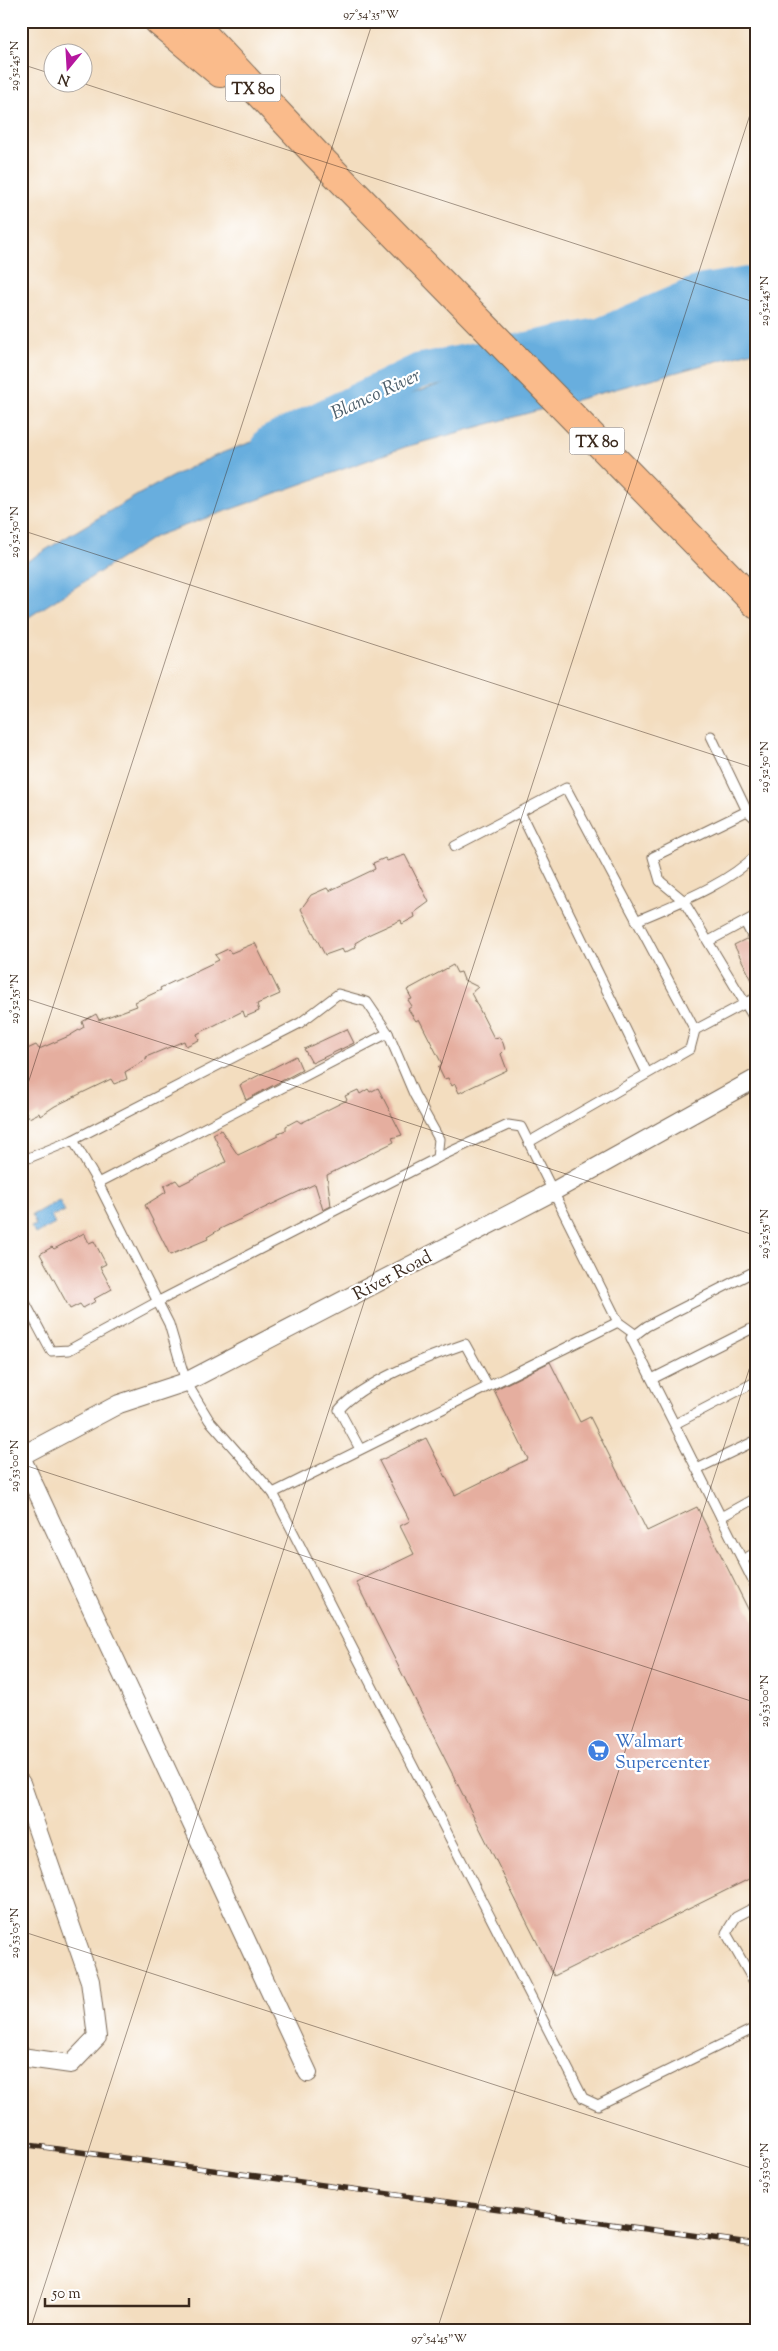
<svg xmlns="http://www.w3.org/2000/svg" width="778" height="2351" font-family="'Sorts Mill Goudy',serif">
	<rect width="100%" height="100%" fill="#fff"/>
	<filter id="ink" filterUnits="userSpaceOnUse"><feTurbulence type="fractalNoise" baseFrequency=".02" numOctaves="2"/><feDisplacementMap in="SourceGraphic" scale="10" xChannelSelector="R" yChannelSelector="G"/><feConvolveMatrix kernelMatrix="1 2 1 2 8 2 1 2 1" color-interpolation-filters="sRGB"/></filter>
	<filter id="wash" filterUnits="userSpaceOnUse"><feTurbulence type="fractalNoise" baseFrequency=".0096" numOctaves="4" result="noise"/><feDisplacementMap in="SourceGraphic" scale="20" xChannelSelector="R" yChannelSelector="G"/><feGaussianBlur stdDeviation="1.12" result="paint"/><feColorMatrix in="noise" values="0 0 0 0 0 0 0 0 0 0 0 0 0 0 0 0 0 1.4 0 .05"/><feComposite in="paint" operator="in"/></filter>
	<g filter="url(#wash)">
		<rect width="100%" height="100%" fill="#f3ddbf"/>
		<g fill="#67aede" stroke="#516c7e">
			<path d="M757,286V350L405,447L156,536L21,622V565C82,528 142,489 208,459C252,439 301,428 347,414C433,387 519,359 606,335C657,320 705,299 757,286Z"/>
			<path d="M59,1200L65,1212L51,1216L55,1224L36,1234L31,1227L36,1225L32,1215Z"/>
		</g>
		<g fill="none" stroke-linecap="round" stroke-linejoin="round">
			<path stroke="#67aede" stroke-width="35" d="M270,443L419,371L601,335L701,292L757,283"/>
		</g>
		<g id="blocks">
			<g fill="#e5ae9f">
				<path d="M405,855L429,902L414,913L415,917L402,924L401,920L370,934L355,943L356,947L344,953L342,949L325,955L301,909L311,895L327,888L329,891L375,869L373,863L385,858L387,861Z"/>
				<path d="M746,939L751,942L757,940V990L734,945Z"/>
				<path d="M255,943L280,994L257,1004L259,1011L245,1017L243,1011L197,1034L199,1040L186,1046L184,1041L146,1057L147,1059L125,1072L127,1079L114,1084L111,1079L55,1106L40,1116L39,1113L29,1118L21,1104V1060L26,1058L23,1051L36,1045L39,1049L69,1036L84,1027L82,1022L96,1014L99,1020L137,1006L135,1002L161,990L160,988L219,960L215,955L228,949L231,953Z"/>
				<path d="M453,965L457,973L461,972L464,980L478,987L471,993L494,1038L499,1037L503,1043L505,1050L501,1054L507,1070L459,1093L455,1084L452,1086L448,1078L444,1079L438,1067L442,1064L419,1019L416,1021L408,1009L412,1006L408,1000L412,999L407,990Z"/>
				<path d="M347,1029L354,1043L312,1063L304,1049Z"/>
				<path d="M296,1056L302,1070L246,1100L240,1085Z"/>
				<path d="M378,1088L402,1135L392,1138L394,1142L327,1175L331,1206L323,1210L315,1184L222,1228L207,1237L208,1239L170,1255L145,1205L166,1192L164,1186L176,1180L180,1185L226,1162L213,1134L221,1130L238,1155L278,1136V1133L286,1130V1126L297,1120L301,1123L347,1100L345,1096L358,1090L360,1094L368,1089L370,1092Z"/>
				<path d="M84,1233L89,1243L94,1241L106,1264L100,1267L112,1289L94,1299L96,1301L83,1308L80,1304L70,1309L40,1254L52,1247L54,1249Z"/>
				<path d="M550,1362L580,1422L590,1417L647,1531L697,1507L757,1627V1875L554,1976L356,1582L414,1554L400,1526L410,1521L379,1461L426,1438L455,1495L528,1459L494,1390Z"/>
			</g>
		</g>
	</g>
	<g filter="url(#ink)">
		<use href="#blocks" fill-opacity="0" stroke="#7b6956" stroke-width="1"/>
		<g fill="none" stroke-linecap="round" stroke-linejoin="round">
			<defs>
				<g id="service">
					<path d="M711,736L747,811L757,820"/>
					<path d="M747,811L653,857L660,881L683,900L757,1023"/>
					<path d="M520,812L647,1073"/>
					<path d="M455,846L566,788L695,1030L757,997"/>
					<path d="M636,921C675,904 727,885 757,854"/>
					<path d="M745,922L752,936"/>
					<path d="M709,941L757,915"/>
					<path d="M73,1140L98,1183L169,1324L186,1382L209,1420L273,1493"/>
					<path d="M529,1142L690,1049L695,1030"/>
					<path d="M437,1158L508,1125L521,1127L618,1322"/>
					<path d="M21,1161L73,1140L300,1023L338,994L367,1002L388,1033L414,1094L439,1139L437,1158L157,1302L69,1350L51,1351L21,1295"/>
					<path d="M98,1183L388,1033"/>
					<path d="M757,1270L647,1326L631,1338L757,1589"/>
					<path d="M636,1335L618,1322L273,1493L583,2098L598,2105L757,2027"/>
					<path d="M652,1379L757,1326"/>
					<path d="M675,1424L757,1381"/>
					<path d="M360,1449L339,1410C362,1382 430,1356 465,1344L488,1386"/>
					<path d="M697,1469L757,1440"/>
					<path d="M721,1517L757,1497"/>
					<path d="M742,1560L757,1552"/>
					<path d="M757,1906L736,1917L726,1933L757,1987"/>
				</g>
				<g id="minor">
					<path d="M21,1456L119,1404L186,1382L554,1191L757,1078"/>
					<path d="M21,1457L308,2073"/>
					<path d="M21,1783L90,1981L97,2037L71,2064L21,2057"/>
				</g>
				<g id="primary">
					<path d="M158,21L220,73"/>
					<path d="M191,21L316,154L757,605"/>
				</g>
			</defs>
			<use href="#service" stroke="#7b6956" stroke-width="11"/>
			<use href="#minor" stroke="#7b6956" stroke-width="20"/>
			<use href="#primary" stroke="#7b6956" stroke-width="30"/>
			<use href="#service" stroke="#fff" stroke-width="9"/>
			<use href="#minor" stroke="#fff" stroke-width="18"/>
			<use href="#primary" stroke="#fabb8b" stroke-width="28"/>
			<defs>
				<path id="rail" d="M21,2144L757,2244"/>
			</defs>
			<use href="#rail" stroke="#3b2a1e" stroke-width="5.5"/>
			<use href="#rail" stroke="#fff" stroke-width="4" stroke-dasharray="11" stroke-linecap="butt"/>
		</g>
	</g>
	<path fill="none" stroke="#3b2a1e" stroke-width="1" stroke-opacity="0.45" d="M21,64L52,74M79,82L757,303M21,530L757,769M21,997L757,1236M21,1105L373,21M21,1464L757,1703M21,1931L757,2170M30,2330L757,93M437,2330L757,1345"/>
	<defs>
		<symbol id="supermarket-disc" viewBox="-11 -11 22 22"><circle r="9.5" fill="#3f7fe0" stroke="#fff"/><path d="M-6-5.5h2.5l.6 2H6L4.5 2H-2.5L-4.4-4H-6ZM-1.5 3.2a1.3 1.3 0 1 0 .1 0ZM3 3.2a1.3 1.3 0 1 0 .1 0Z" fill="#fff"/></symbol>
	</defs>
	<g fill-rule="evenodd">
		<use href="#supermarket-disc" x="586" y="1738" width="25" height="25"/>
	</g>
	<g text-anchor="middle" stroke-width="4.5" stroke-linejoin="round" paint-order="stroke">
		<g fill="#fff" stroke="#766a62" stroke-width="1">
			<rect x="225.5" y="74.5" width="55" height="27" rx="4"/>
			<rect x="569.5" y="427.5" width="55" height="27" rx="4"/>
		</g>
		<g font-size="16" font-weight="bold" fill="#3b2a1e">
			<text x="253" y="94">TX 80</text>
			<text x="597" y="447">TX 80</text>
		</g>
		<g font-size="18" fill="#3b2a1e" stroke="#fff">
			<text transform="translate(392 1275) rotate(-28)" y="6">River Road</text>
		</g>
		<g font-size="18" fill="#366cbe" stroke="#fff" text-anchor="start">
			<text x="615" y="1747">Walmart<tspan x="615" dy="21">Supercenter</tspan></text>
		</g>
		<g font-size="19" font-style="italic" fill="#4d5f6b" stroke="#fff">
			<text transform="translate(375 393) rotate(-25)" y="7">Blanco River</text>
		</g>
	</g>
	<rect width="778" height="2351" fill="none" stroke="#fff" stroke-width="55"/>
	<g transform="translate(68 68) rotate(198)"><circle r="24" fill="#ffffff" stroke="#b1aaa5"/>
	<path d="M0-4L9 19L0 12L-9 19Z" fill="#b5179e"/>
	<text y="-8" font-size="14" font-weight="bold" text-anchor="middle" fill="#3b2a1e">N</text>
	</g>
	<path d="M45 2298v8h144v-8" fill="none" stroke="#3b2a1e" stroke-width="2.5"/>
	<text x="52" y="2298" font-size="15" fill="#3b2a1e" stroke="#ffffff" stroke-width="4" paint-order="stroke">50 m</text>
	<rect x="28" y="28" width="722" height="2296" fill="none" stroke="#3b2a1e" stroke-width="2"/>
	<g font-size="12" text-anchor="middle" fill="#3b2a1e">
		<text x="371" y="18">97°54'35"W</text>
		<text transform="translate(14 66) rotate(-90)" y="4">29°52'45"N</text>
		<text transform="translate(764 301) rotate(-90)" y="4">29°52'45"N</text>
		<text transform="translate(14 532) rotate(-90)" y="4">29°52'50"N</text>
		<text transform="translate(764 767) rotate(-90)" y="4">29°52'50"N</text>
		<text transform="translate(14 999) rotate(-90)" y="4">29°52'55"N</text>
		<text transform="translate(764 1234) rotate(-90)" y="4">29°52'55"N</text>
		<text transform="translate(14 1466) rotate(-90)" y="4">29°53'00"N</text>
		<text transform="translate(764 1701) rotate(-90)" y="4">29°53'00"N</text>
		<text transform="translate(14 1933) rotate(-90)" y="4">29°53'05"N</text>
		<text transform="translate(764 2168) rotate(-90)" y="4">29°53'05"N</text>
		<text x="439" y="2342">97°54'45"W</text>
	</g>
</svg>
